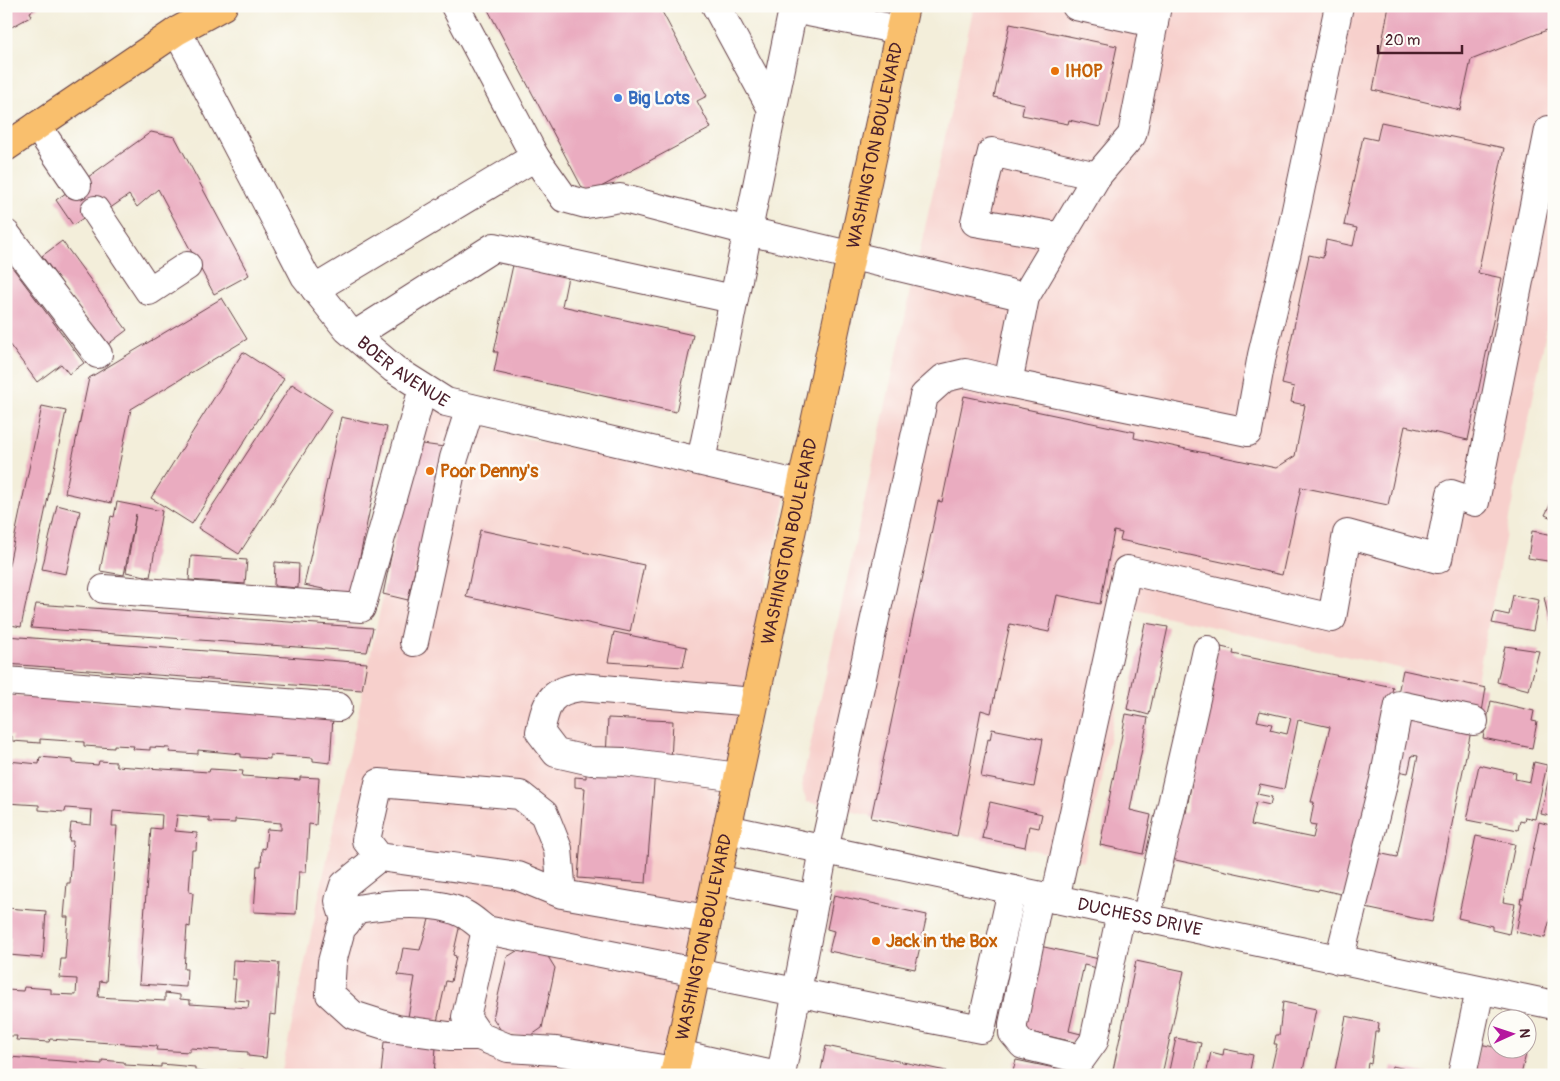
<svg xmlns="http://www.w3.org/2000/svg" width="1560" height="1081" font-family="Pangolin,sans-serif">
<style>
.built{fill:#f7d0cc}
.building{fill:#eaacc0;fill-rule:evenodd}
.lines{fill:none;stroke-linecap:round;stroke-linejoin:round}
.minor-casing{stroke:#633e45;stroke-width:30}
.major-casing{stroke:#633e45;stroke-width:30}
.minor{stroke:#fff;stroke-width:28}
.major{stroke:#f9bf6d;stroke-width:28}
.food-dot{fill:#e8710a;stroke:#fdfcf7;stroke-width:2}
.shop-dot{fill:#3f7fe0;stroke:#fdfcf7;stroke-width:2}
.labels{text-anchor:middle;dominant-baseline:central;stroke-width:5;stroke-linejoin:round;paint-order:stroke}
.food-label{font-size:18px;font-weight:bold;fill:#c56008;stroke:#fdfcf7;text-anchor:start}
.shop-label{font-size:18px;font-weight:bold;fill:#366cbe;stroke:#fdfcf7;text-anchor:start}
.street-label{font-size:18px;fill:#4a1f2b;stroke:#fdfcf7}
</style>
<rect width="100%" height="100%" fill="#fdfcf7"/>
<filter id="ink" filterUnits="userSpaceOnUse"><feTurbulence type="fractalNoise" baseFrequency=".02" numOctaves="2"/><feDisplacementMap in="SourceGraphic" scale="10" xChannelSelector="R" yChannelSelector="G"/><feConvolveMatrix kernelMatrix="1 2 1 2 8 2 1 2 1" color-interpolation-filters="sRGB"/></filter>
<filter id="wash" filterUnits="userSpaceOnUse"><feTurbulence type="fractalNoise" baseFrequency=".0096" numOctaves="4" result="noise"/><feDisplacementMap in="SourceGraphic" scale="20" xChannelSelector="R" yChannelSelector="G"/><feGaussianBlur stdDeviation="1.12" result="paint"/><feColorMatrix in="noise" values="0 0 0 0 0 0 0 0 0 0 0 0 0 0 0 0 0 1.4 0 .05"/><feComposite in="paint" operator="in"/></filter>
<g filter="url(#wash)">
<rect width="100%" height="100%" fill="#f3eeda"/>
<!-- built -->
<g class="built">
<polygon points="974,6 1554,6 1554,292 1476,685 1136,610 1084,861 807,802 801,787"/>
<polygon points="424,403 506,434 787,492 662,1075 281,1075"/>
</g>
<g id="blocks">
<!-- building -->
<g class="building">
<polygon points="6,6 40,6 30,12 32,16 6,30"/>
<polygon points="486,6 659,6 707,96 697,101 711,128 586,195"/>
<polygon points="1389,6 1554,6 1554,33 1552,28 1471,60 1460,110 1373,90"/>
<polygon points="1010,24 1117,46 1100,127 1069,120 1068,124 1022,115 1024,104 994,97"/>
<polygon points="1381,122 1504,148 1478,273 1502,278 1468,440 1405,426 1388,505 1301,487 1282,575 1120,540 1122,533 1114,531 1100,604 1057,595 1049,632 1010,624 991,713 981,710 957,836 871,818 938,501 942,502 964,396 1135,432 1134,438 1276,468 1295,456 1305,405 1291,402 1294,387 1282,384 1309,255 1323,258 1326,240 1353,246 1357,228 1344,225 1363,137 1377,140"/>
<polygon points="151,132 175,137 249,275 214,294 158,189 137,207 129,195 106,211 95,210 73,225 56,200"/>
<polygon points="62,241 127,330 107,345 42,256"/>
<polygon points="6,259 84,363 69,374 61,364 37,382 6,340"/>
<polygon points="513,265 568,277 562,306 693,335 676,412 494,372 498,352 494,352"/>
<polygon points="222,298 247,339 131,409 111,503 65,493 89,378"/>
<polygon points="243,352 284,379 192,524 151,498"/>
<polygon points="292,384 332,410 239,554 198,528"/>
<polygon points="42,406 66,411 21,627 6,624 6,579"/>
<polygon points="341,417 387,427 352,595 304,585"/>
<polygon points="415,443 444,447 421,556 418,555 408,600 383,594"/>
<polygon points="1554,497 1554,519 1545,515"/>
<polygon points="117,502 162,511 150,577 126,572 136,514 124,575 100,571 111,516 114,517"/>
<polygon points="57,505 80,511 66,574 42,569"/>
<polygon points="480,530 644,565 630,632 466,597"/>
<polygon points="1532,531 1554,535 1554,562 1528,558"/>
<polygon points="191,556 247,560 245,584 189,580"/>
<polygon points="275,562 299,564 298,588 274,586"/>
<polygon points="1513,595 1539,600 1533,631 1492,623 1495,612 1509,615"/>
<polygon points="1554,595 1554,629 1551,630 1544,597"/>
<polygon points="36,604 373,628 367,652 31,628"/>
<polygon points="1145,623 1168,627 1149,715 1127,709"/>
<polygon points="614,632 687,647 683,667 608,662"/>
<polygon points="6,636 367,663 362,690 6,664"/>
<path d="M1217,646L1234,650L1233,654L1393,687L1349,896L1319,889L1318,891L1171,859L1181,812L1186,813ZM1260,711L1291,718L1287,734L1270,730L1272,724L1257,721ZM1298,720L1330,727L1311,802H1314L1310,824L1316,825L1313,838L1251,825L1256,802L1270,805L1272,797L1257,794L1260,784L1284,789Z"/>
<polygon points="1505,646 1539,651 1529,690 1497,682"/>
<polygon points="1403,670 1486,688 1482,712 1398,693"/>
<polygon points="6,695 333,717 330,763 313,761 313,758 270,755 270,759 241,757 241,754 198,750 198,754 169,752 170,748 150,747 150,750 133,749 134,746 114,745 114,748 84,746 84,742 40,739 40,743 12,741 12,736 6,736"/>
<polygon points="1491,701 1534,711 1532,721 1537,722 1532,748 1483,738"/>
<polygon points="1126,714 1148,718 1130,810 1151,815 1143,854 1100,845"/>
<polygon points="1398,716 1471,731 1432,922 1356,906 1368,851 1397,857 1418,756 1412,755 1408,773 1387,769"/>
<polygon points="608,718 673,721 671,761 606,757"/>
<polygon points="992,729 1043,739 1034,787 981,777 988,739 990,740"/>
<polygon points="40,757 73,760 73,763 98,765 99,761 116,762 116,766 209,772 210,769 243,771 242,776 300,780 300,777 319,778 316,825 309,824 306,872 299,872 296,914 254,912 257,866 261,866 262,848 265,849 267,829 281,830 281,823 235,819 235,823 209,822 209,818 177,815 175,831 197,833 196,850 192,850 189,892 193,893 190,927 187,926 184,969 187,969 186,987 139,984 151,828 161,829 162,815 113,811 112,826 117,826 106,982 100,981 98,997 165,1001 165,993 180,995 180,999 190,1000 190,1004 248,1008 249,1001 234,1000 236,979 232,979 233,960 279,963 275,1015 270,1014 266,1058 248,1056 248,1052 190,1048 190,1052 156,1050 157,1046 50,1039 49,1042 16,1040 17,1036 6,1036 6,990 23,991 24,987 51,989 51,994 76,995 77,979 59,978 61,959 65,959 68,917 64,917 67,883 70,883 73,841 69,841 71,823 91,825 92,810 66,808 65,812 39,810 39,805 6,803 8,761 39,764"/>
<polygon points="1553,758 1554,758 1554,817 1541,814"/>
<polygon points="1534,762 1547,765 1535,819 1525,817 1524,822 1520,821 1518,830 1467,820 1479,765 1516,773 1515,779 1530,782"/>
<polygon points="655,770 646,883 578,878 585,788 575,787 575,777 586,778 586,771"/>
<polygon points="990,802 1042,814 1039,828 1029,826 1025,847 982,838"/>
<polygon points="1539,822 1554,826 1554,904 1545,938 1516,932 1522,903 1520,903 1521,898 1523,899"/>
<polygon points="1476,836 1515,844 1503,902 1515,904 1509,934 1492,930 1492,926 1458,918"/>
<polygon points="834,895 927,915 915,969 829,951 834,931 827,929"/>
<polygon points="6,908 46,911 43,958 9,955 11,938 6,938"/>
<polygon points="430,916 461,920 453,955 456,956 451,982 446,981 437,1022 408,1017 415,977 398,975 403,948 420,950"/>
<polygon points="1035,945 1104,960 1102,969 1084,965 1069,1031 1085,1035 1083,1044 1017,1029"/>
<polygon points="520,949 547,955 555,968 542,1028 529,1037 502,1032 493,1018 507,957"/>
<polygon points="1136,961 1184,971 1162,1075 1112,1075"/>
<polygon points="1283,1002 1316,1009 1302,1075 1270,1075 1277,1044 1274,1044 1276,1035 1279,1035"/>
<polygon points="1346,1016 1379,1023 1378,1032 1375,1032 1371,1064 1368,1063 1366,1075 1334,1075"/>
<polygon points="1176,1038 1201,1043 1195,1071 1192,1071 1192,1075 1168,1075"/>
<polygon points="384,1042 436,1047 434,1075 381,1075"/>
<polygon points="1480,1044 1526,1054 1521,1075 1473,1075"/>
<polygon points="826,1046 946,1071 945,1075 820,1075"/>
<polygon points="1224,1049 1253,1055 1249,1075 1206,1075 1211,1052 1223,1055"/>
<polygon points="6,1053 9,1054 9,1057 102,1064 102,1060 124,1062 125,1065 161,1067 161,1064 195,1067 195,1071 232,1075 6,1075"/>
<polygon points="1016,1060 1083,1074 1083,1075 1012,1075"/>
<polygon points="1392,1066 1428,1074 1428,1075 1390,1075"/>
<polygon points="240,1070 256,1072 256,1075 240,1075"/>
</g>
</g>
</g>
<g filter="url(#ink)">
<use href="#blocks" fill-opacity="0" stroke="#633e45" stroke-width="1"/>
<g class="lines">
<defs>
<g id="minor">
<polyline points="455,6 535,157 564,198 586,204 620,198 748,231 1025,297"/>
<polyline points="716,6 772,109"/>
<polyline points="791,6 793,9 900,30"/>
<polyline points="1076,6 1154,23"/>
<path id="s1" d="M177,31L305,276L347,329L394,369L446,402L801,485"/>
<polyline points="37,126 77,185"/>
<polyline points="1097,176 1132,135 1157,6"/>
<polyline points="95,210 149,291 187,266"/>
<polyline points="6,234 98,354"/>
<polyline points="315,289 535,157"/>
<polyline points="355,335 494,247 733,299"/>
<polyline points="1008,383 1248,432 1262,355 1289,243 1339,6"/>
<polyline points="701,461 793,9"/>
<polyline points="104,589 361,608 423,388"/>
<polyline points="414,642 454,458 470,408"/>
<polyline points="6,681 338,707"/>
<path d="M738,777L625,762L591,761L556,753L540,732C546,704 549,691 580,687L754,702"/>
<path id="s2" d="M727,829L1554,1005"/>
<polyline points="716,879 815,899"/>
<polyline points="562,894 558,849 544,814 520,795 379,783 366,840 379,857 518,876 562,894 707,919"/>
<polyline points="1039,896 1013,1024 1013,1033 1023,1045 1081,1059 1094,1041 1121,913"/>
<polyline points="1055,899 1127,570 1332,618 1347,534 1438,559 1451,494 1475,502 1549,130 1554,130"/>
<polyline points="1146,919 1207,650"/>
<polyline points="346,923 339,901 344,885 379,857"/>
<polyline points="486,930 466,1017 479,1036 508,1048 556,1051 674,1071"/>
<polyline points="1339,960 1384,780 1399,705 1474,721"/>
<path d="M479,1036H449L397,1029L353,1015L330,994L332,962L341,929L357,909C387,904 437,899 464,914C472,918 479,925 486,930L981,1029L1012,890"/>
<polyline points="678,1054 773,1075"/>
<polyline points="781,1075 824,850 924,396 944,378 965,373 1008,383 1025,297 1097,176 992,152 975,222 1062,237"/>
<polyline points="1462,1075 1480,990"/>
</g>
<g id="major">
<polyline points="6,147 177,31 223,6"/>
<path id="s3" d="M674,1075L905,6"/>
</g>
</defs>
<!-- minor casing -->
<use href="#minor" class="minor-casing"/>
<!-- major casing -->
<use href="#major" class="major-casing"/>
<!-- minor -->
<use href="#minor" class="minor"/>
<!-- major -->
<use href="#major" class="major"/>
</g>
</g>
<!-- markers -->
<g class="food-dot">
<circle cx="1055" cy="71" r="5"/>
<circle cx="430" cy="471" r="5"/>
<circle cx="876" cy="941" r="5"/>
</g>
<circle class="shop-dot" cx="618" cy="98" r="5"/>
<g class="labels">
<!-- food labels -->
<g class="food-label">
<text x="1065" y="71">IHOP</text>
<text x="440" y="471">Poor Denny's</text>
<text x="886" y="941">Jack in the Box</text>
</g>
<!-- shop labels -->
<g class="shop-label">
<text x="628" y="98">Big Lots</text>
</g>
<!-- street labels -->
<g class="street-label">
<text stroke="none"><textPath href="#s3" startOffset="951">WASHINGTON BOULEVARD</textPath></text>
<text stroke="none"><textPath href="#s1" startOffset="415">BOER AVENUE</textPath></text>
<text stroke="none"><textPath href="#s3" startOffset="546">WASHINGTON BOULEVARD</textPath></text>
<text stroke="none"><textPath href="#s2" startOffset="422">DUCHESS DRIVE</textPath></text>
<text stroke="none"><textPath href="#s3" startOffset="141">WASHINGTON BOULEVARD</textPath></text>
</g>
</g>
<!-- margin -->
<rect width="1560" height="1081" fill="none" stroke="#fdfcf7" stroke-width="25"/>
<!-- north arrow -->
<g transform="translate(1512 1034) rotate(87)"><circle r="24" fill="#fdfcf7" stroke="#b5a4a5"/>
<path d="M0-4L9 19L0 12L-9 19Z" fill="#b5179e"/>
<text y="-8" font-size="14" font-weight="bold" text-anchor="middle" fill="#4a1f2b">N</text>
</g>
<!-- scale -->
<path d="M1378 45v8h84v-8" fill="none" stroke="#4a1f2b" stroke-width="2.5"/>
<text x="1385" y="45" font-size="15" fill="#4a1f2b" stroke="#fdfcf7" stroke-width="4" paint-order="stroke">20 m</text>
</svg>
